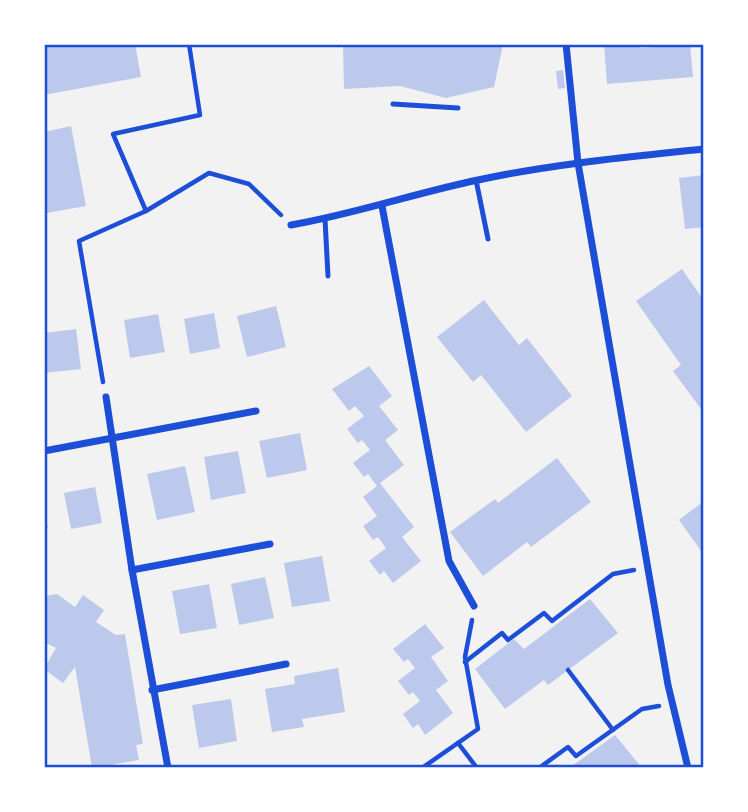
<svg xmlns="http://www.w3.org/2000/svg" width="748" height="812" font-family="Signika,sans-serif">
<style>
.building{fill:#bdc9ec}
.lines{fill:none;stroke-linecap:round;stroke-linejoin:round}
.path{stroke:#1d4ed8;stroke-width:4.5}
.service{stroke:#1d4ed8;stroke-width:5}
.minor{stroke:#1d4ed8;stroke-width:7}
.neatline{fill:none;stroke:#1d4ed8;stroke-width:2.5}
</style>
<rect width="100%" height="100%" fill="#f2f2f2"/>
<!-- building -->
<g class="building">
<polygon points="44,44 135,44 141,77 44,95"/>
<polygon points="343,44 501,44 502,49 494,87 446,98 400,86 344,89"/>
<polygon points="604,44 639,44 640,48 655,47 655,44 690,44 693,77 607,84"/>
<polygon points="563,70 565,88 558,89 556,71"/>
<polygon points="71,126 86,206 47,213 44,132"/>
<polygon points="704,175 704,227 685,229 679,178"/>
<polygon points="682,269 704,301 704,413 673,371 681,365 636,301"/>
<polygon points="484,300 519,345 527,338 572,396 526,432 481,375 473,382 437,337"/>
<polygon points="276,306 286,347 247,357 237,316"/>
<polygon points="214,313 220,348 190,354 184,319"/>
<polygon points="158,314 165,352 130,358 124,320"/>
<polygon points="76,329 81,369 44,373 44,333"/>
<polygon points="369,366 392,396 379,406 398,430 385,440 404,465 380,483 414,527 402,537 421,561 393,583 384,571 380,575 369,561 386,548 378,537 373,540 363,526 377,516 363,497 377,486 368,474 364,477 353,463 370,450 362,440 358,443 347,429 364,416 355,406 349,411 332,389"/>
<polygon points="300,433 307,470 267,478 259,441"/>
<polygon points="238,451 246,493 211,500 204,457"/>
<polygon points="557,458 591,502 531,547 527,542 483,576 450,532 495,499 498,503"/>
<polygon points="185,466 195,512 157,520 147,474"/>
<polygon points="95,487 102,523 71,529 64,493"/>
<polygon points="704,501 704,555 679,520"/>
<polygon points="44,511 48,528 44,529"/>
<polygon points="322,556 330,601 292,607 284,563"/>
<polygon points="265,577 274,618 239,625 231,584"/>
<polygon points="209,584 217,628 180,634 172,591"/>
<polygon points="57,594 75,607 83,595 104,610 96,622 116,635 125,634 143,744 136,745 139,760 92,768 75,667 63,683 44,669 56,648 44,642 44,596"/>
<polygon points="590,599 618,633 548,685 544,680 505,709 475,669 514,639 524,649"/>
<polygon points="425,624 444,648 431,657 448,681 436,690 453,713 425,735 418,724 413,728 403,714 420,701 413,692 409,695 398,681 415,668 408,659 404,662 393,649"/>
<polygon points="338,668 345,712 302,719 304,727 272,732 265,689 295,684 294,676"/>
<polygon points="231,699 237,741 199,748 192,705"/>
<polygon points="615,735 642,768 569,768 579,761"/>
</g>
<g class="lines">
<!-- path -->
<g class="path">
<polyline points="146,211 113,134 200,115 189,44"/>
<polyline points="103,382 79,241 146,211 209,173 249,184 281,215"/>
<polyline points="465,662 502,633 508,640 544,613 552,621 613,574 634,570"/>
<polyline points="568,670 613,730"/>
<polyline points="458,743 477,768"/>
<polyline points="422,768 478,729 465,657 472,620"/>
<polyline points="539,768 568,747 576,756 642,709 659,706"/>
</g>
<!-- service -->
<g class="service">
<polyline points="393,104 458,108"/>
<polyline points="476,180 488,239"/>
<polyline points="325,219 328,276"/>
</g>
<!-- minor -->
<g class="minor">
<polyline points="566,44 578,163 668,685 688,768"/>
<polyline points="382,206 449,561 474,606"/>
<path d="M291,225C355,214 415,193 478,180C552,164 628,157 704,149"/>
<polyline points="106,397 132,570 168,768"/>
<polyline points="44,451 256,411"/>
<polyline points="132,570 270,544"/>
<polyline points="152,690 286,664"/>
</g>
</g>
<!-- border -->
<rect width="748" height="812" fill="none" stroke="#ffffff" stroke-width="91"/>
<rect x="46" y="46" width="656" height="720" class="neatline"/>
</svg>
